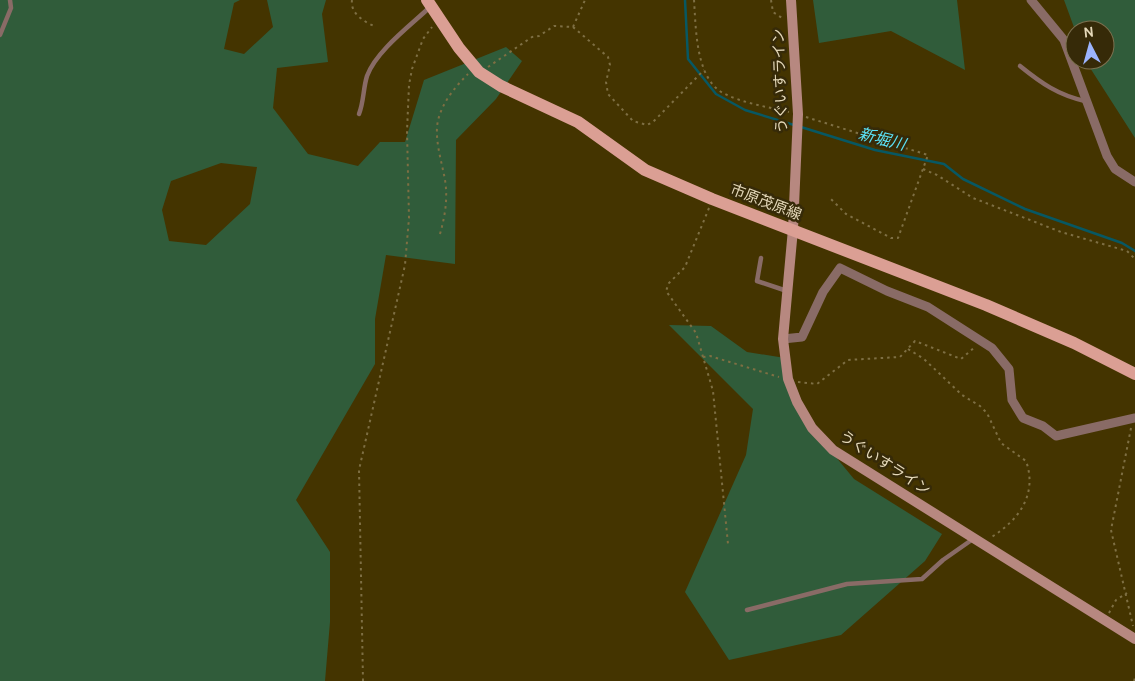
<svg xmlns="http://www.w3.org/2000/svg" width="1135" height="681" font-family="Cabin,'Noto Sans JP',sans-serif">
<style>
.green{fill:#305c3a;fill-rule:evenodd}
.lines{fill:none;stroke-linecap:round;stroke-linejoin:round}
.stream{stroke:#075863;stroke-width:2.5}
.path{stroke:#7e6f43;stroke-width:2;stroke-dasharray:2.5 4;stroke-linecap:butt}
.lane{stroke:#896b66;stroke-width:4.5}
.street{stroke:#896b66;stroke-width:9}
.secondary{stroke:#b78880;stroke-width:10}
.primary{stroke:#db9f94;stroke-width:12}
.labels{text-anchor:middle;dominant-baseline:central;stroke-width:5;stroke-linejoin:round;paint-order:stroke}
.street-label{font-size:15px;fill:#e4d8b9;stroke:#362a08}
.water-label{font-size:16px;font-style:italic;fill:#5be0f5;stroke:#362a08}
</style>
<rect width="100%" height="100%" fill="#443400"/>
<!-- green -->
<g class="green">
<path d="M0,0H240L234,3L224,49L244,54L273,27L267,0H326L322,14L328,62L277,68L273,108L308,154L358,166L380,142H405L424,80L506,47L522,61L496,99L456,140L455,264L386,255L375,319V364L296,500L330,552V622L325,681H0ZM221,163L257,167L250,204L206,245L169,241L162,210L171,181Z"/>
<polygon points="813,0 957,0 965,70 891,31 819,43"/>
<polygon points="1064,0 1135,0 1135,138 1085,60 1105,60 1105,30 1075,30"/>
<polygon points="669,325 711,326 747,352 785,358 812,428 854,479 942,534 925,561 841,635 729,660 685,592 746,455 753,409"/>
</g>
<g class="lines">
<!-- stream -->
<g class="stream">
<polyline points="685,0 688,59 716,94 745,110 794,125"/>
<polyline points="801,127 875,150 944,164 963,179 1025,209 1122,243 1135,251"/>
</g>
<!-- path -->
<g class="path">
<path d="M352,0C350,14 365,22 376,27"/>
<path d="M694,0C696,26 695,78 723,93C742,103 768,107 789,112"/>
<polyline points="771,0 773,12 782,18"/>
<polyline points="573,27 608,57 610,65 606,82 608,94 633,121 647,125 653,122 704,70"/>
<polyline points="488,67 532,37 539,36 554,26 573,27 585,0"/>
<polyline points="806,117 928,155 898,238 891,238 846,214 829,197"/>
<polyline points="923,169 937,175 973,198 1061,232 1127,251 1135,259"/>
<polyline points="709,208 685,267 669,283 666,291 696,333 713,391 728,544"/>
<path d="M440,234C445,216 448,199 445,180C442,163 436,145 437,127C439,106 454,88 468,74"/>
<path d="M908,349L924,359L962,395L980,406L987,413L1001,443L1026,461C1038,495 1018,521 990,538"/>
<polyline points="703,357 710,356 779,377"/>
<polyline points="798,382 817,384 848,360 900,357 915,341 961,359 975,347"/>
<polyline points="1131,428 1111,530 1133,626"/>
<polyline points="1109,613 1116,600 1127,593"/>
<polyline points="363,681 359,470 405,265 409,218 407,131 409,85 412,69 423,39 432,27"/>
<polyline points="1134,681 1135,678"/>
</g>
<!-- lane -->
<g class="lane">
<polyline points="0,35 11,8 10,0"/>
<path d="M1020,66C1041,83 1058,95 1085,101"/>
<path d="M359,114C364,101 363,89 367,76C376,51 411,25 430,7"/>
<polyline points="761,258 757,281 787,291"/>
<polyline points="747,610 847,584 922,579 943,560 973,539"/>
</g>
<!-- street -->
<g class="street">
<polyline points="1031,0 1064,40 1107,156 1115,169 1135,182"/>
<polyline points="783,339 802,337 823,292 840,268 887,291 928,307 992,348 1009,369 1012,400 1023,418 1043,426 1056,436 1135,418"/>
</g>
<!-- secondary -->
<polyline class="secondary" points="791,0 798,114 793,229 783,339 788,379 797,402 812,428 833,450 1135,639"/>
<!-- primary -->
<polyline class="primary" points="427,0 459,48 479,72 501,86 578,122 645,170 712,199 986,305 1074,343 1135,374"/>
</g>
<g class="labels">
<!-- street labels -->
<g class="street-label">
<text transform="translate(780 81) rotate(-92)">うぐいすライン</text>
<text transform="translate(766 202) rotate(21)">市原茂原線</text>
<text transform="translate(885 463) rotate(33)">うぐいすライン</text>
</g>
<!-- water labels -->
<g class="water-label">
<text transform="translate(882 139) rotate(14)">新堀川</text>
</g>
</g>
<!-- north arrow -->
<g transform="translate(1090 45) rotate(354)"><circle r="24" fill="#362a08" stroke="#7c704f"/>
<path d="M0-4L9 19L0 12L-9 19Z" fill="#9cb4fd"/>
<text y="-8" font-size="14" font-weight="bold" text-anchor="middle" fill="#e4d8b9">N</text>
</g>
</svg>
